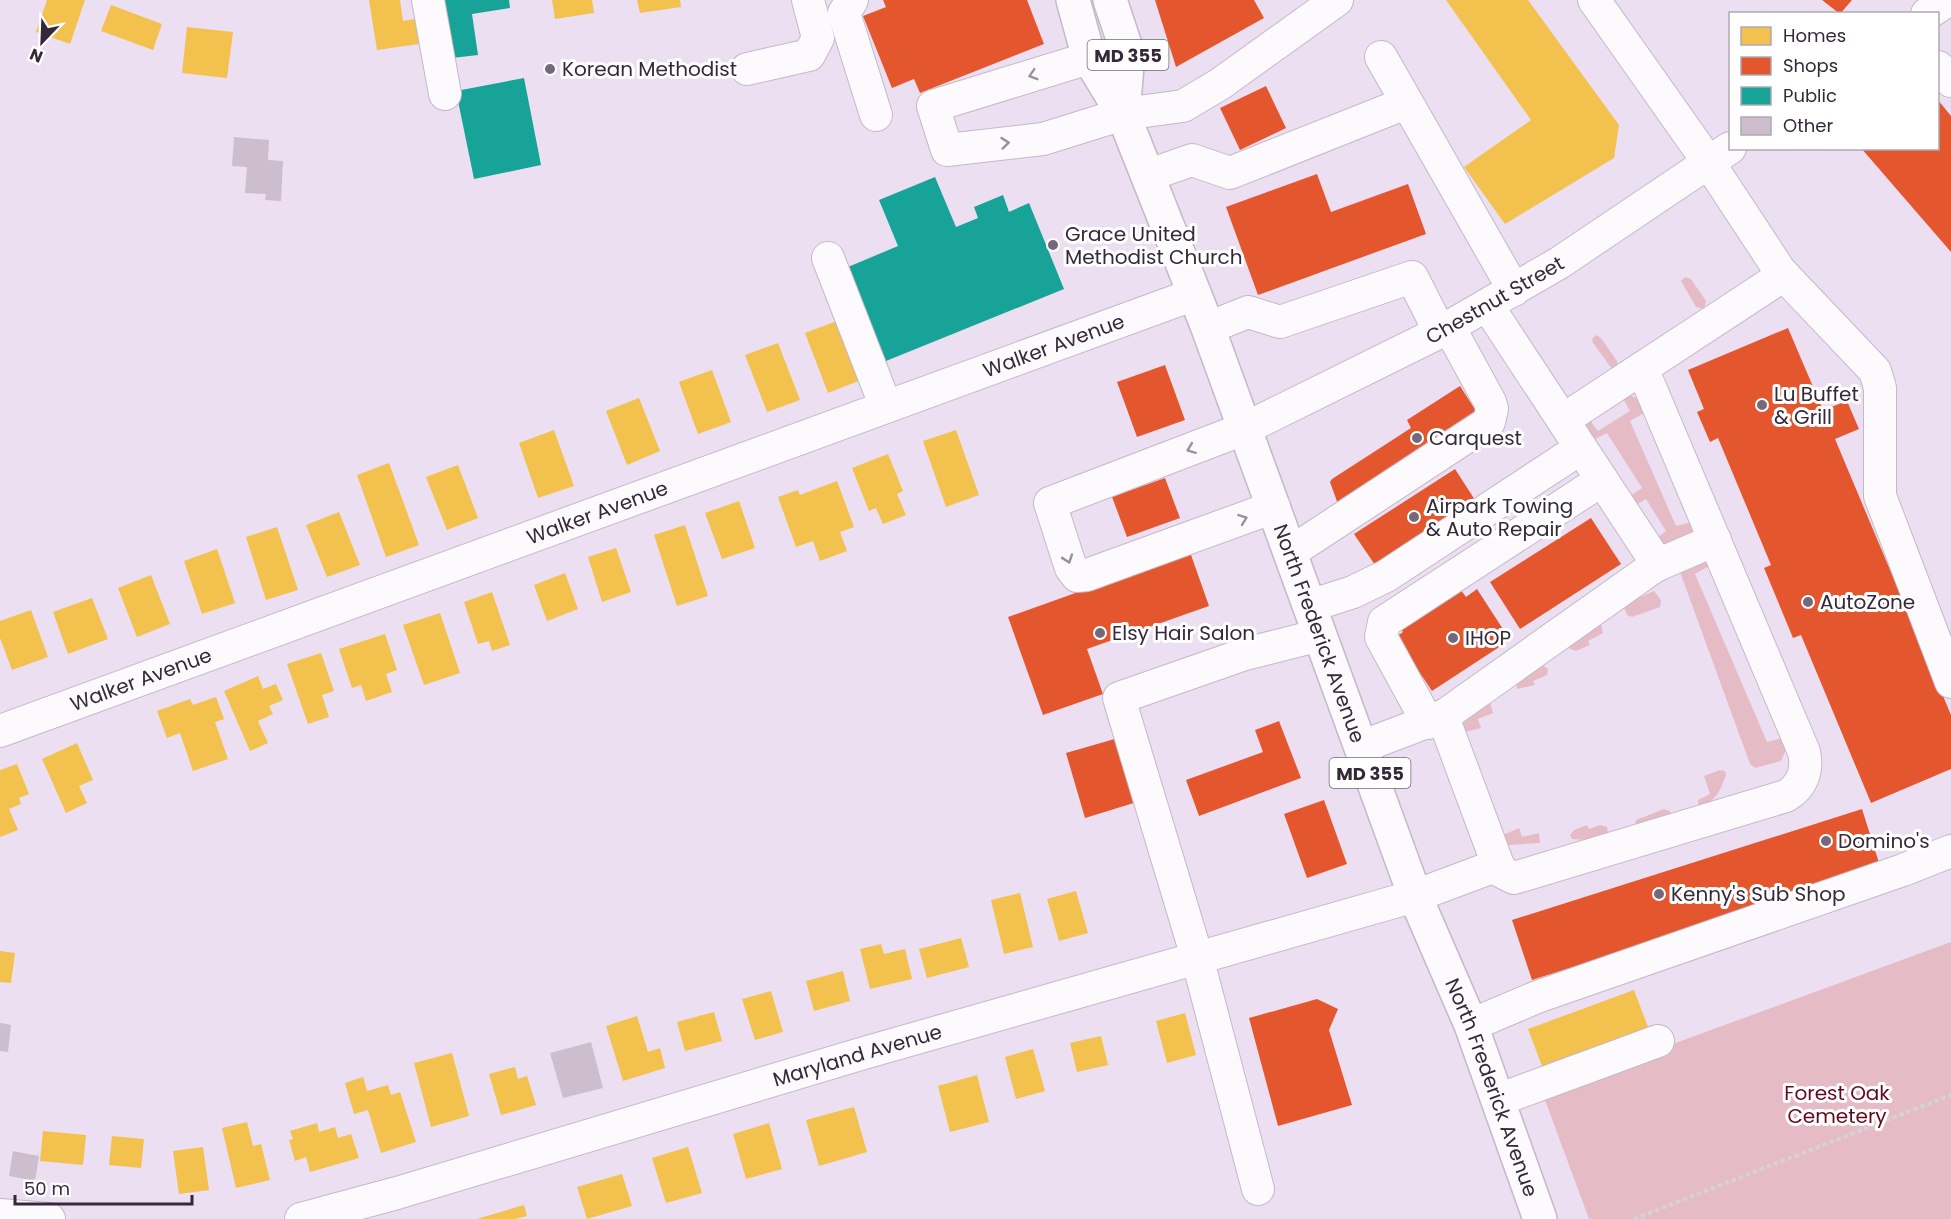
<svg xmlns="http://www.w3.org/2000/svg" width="1951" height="1219" font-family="Poppins,sans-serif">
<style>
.green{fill:#e5bcc6}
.homes{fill:#f2c14e}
.shops{fill:#e4572e}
.public{fill:#17a398}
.building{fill:#ccbecd}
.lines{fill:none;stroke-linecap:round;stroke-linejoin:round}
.minor-casing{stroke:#c4b8c9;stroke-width:34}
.major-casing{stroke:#c4b8c9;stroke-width:36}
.path{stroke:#d5d1d7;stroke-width:4;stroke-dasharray:4.5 3;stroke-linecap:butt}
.minor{stroke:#fcfafd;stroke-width:32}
.major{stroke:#fcfafd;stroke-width:33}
.oneway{stroke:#98919b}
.poi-dot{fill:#74687a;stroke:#fff;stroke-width:2}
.labels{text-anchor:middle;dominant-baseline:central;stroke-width:6;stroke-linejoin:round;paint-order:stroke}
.shield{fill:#fff;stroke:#716874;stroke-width:1.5}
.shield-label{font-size:18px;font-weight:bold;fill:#342839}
.poi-label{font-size:20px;fill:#342839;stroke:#fff;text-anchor:start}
.street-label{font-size:20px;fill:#342839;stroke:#fff}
.park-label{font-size:20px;fill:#63091d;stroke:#fff}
</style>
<rect width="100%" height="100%" fill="#ecdff2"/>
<!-- green -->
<g class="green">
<polygon points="1685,277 1691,279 1706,301 1704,309 1696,307 1681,281"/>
<polygon points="1596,335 1601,338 1617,361 1618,366 1612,369 1593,343 1592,339"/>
<polygon points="1628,394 1640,400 1644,413 1630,421 1676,526 1692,522 1695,528 1691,533 1663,545 1655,539 1666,531 1646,499 1636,505 1629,497 1642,488 1607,433 1591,441 1582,421 1589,419 1598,431 1630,411 1624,400"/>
<polygon points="1706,557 1709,566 1695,574 1767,742 1782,738 1787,747 1781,761 1755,768 1750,764 1680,572 1680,570"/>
<polygon points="1654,591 1661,600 1660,607 1632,617 1627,615 1623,605"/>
<polygon points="1601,624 1603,633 1588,641 1590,645 1576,651 1570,649 1568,642"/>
<polygon points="1542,665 1548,669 1547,675 1533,681 1535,685 1517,689 1516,682"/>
<polygon points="1490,702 1493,713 1478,719 1481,728 1465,732 1459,720"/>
<path d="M1720,770L1725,771L1726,775C1720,792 1715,802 1698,808V800L1710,794L1704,776Z"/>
<polygon points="1664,809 1670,811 1671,816 1635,826 1636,820"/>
<polygon points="1587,825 1589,829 1600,825 1607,827 1608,833 1587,840 1572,839 1570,835 1574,830"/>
<polygon points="1519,828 1522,837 1539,833 1540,843 1508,845 1504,843 1503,835"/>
<polygon points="1951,942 1951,1219 1589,1219 1542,1092"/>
</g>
<!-- homes -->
<g class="homes">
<polygon points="47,0 85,0 70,44 36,32"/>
<polygon points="369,0 400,0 403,21 415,19 419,44 377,50"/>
<polygon points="552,0 592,0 594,13 555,19"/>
<polygon points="637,0 680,0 681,7 640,13"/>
<polygon points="1446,0 1528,0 1619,125 1614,158 1505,224 1464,167 1531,120"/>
<polygon points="111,5 162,24 153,50 101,31"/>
<polygon points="187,27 233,32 227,78 182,73"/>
<polygon points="837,321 861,380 828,393 805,333"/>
<polygon points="778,343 800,400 767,412 745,355"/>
<polygon points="712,370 731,422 698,434 679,382"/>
<polygon points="639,398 660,451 627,465 606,411"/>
<polygon points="554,430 574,486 538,498 519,443"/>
<polygon points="956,430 979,495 946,507 923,441"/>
<polygon points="888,454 903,491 897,494 906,515 883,524 876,508 869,511 852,468"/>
<polygon points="389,463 419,545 386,557 357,475"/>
<polygon points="458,465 478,518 447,530 426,477"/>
<polygon points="837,481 854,527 840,532 847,551 820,561 813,541 796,547 778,497 798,490 800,495"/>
<polygon points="739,501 755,548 722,559 705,513"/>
<polygon points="339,512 360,565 327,577 306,525"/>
<polygon points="685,525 708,596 677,606 654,535"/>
<polygon points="277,527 298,590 266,600 246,537"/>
<polygon points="616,548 631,592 602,602 588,557"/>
<polygon points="217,549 235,603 202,614 184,561"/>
<polygon points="565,573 578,609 547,621 534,585"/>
<polygon points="151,575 170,624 137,637 118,588"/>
<polygon points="492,592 510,645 492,651 489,641 478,644 464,602"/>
<polygon points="92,598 108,639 68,654 53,612"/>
<polygon points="31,610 48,657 12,670 0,638 0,621"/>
<polygon points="440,613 460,673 424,685 403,625"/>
<polygon points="385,634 397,670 386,674 392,692 366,701 361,685 352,688 339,649"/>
<polygon points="321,653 334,691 322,695 329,717 308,724 287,664"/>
<polygon points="258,676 263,689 276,684 283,700 269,706 273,714 258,721 268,743 250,751 224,691"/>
<polygon points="216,697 224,719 215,722 228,759 193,771 180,733 167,738 157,711 190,699 193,705"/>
<polygon points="77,743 93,780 79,786 87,803 66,813 42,759"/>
<polygon points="17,764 29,794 19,798 21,804 9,809 18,830 0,837 0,770"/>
<polygon points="1076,891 1088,933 1059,941 1047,899"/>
<polygon points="1020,893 1033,947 1004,954 991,900"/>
<polygon points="961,938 969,967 927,978 919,949"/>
<polygon points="881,944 884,954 905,949 912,979 870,989 860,949"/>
<polygon points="0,951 15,953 11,983 0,982"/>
<polygon points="843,971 850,1001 814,1011 806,981"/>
<polygon points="1634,990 1651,1035 1545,1074 1528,1029"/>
<polygon points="771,991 783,1032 755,1040 742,999"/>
<polygon points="714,1012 722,1041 685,1051 677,1022"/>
<polygon points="1185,1013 1196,1055 1167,1063 1156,1021"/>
<polygon points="637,1016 648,1052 660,1048 665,1068 623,1081 606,1026"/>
<polygon points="1101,1036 1108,1065 1077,1072 1070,1043"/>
<polygon points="1033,1049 1045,1091 1016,1099 1005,1057"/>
<polygon points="452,1053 469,1116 431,1127 414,1063"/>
<polygon points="515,1067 518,1079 527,1076 536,1105 501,1115 489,1074"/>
<polygon points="977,1075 989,1122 950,1132 938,1086"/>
<polygon points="363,1077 367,1091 388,1085 391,1095 400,1092 416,1142 381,1153 368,1110 354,1114 345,1083"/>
<polygon points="854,1107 867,1152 819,1166 806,1120"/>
<polygon points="247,1122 253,1146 261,1144 270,1180 236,1188 222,1128"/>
<polygon points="317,1123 319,1132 335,1127 338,1138 351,1134 359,1158 310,1172 306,1157 295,1161 289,1140 293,1139 290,1131"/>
<polygon points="769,1123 782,1169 746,1179 733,1134"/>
<polygon points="43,1131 86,1135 83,1165 40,1161"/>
<polygon points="112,1136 144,1139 141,1168 109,1165"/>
<polygon points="203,1147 209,1190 179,1194 173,1151"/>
<polygon points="688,1147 702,1193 666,1203 652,1158"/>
<polygon points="622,1174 632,1206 587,1219 577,1187"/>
<polygon points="524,1205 527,1216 515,1219 477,1219"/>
</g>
<!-- shops -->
<g class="shops">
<polygon points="883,0 1027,0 1044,44 920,93 914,79 892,88 863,16 886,7"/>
<polygon points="1155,0 1254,0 1264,18 1176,67"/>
<polygon points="1822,0 1852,0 1840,14"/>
<polygon points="1266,86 1286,128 1240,150 1220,108"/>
<polygon points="1938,100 1951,116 1951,252 1861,148 1938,148"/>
<polygon points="1317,174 1331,212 1408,184 1426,234 1258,295 1226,207"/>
<polygon points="1788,328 1823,410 1847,401 1859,429 1835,439 1951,715 1951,769 1871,803 1801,635 1793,638 1764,568 1771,565 1718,438 1710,442 1697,412 1704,409 1688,370"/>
<polygon points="1165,365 1185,420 1137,437 1117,382"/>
<polygon points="1460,386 1478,414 1339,507 1330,482 1332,479 1411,428 1407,420"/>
<polygon points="1455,469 1475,500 1375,565 1354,534"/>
<polygon points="1165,478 1180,518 1127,537 1112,497"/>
<polygon points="1591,518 1621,564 1520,629 1490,582"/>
<polygon points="1190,552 1209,606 1087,649 1103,694 1043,715 1008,617"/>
<polygon points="1458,586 1466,597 1477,589 1510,640 1432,691 1396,637 1403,632 1398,625"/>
<polygon points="1279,721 1301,778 1199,816 1186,780 1263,752 1255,730"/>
<polygon points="1118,738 1137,802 1085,818 1066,753"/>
<polygon points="1324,800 1347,864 1307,878 1284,814"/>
<polygon points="1862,809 1881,869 1532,980 1512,920"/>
<polygon points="1317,999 1338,1009 1329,1030 1352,1105 1278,1126 1249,1018"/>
</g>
<!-- public -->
<g class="public">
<polygon points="443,0 509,0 510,8 472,14 478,55 452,58"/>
<polygon points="524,78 541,165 474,179 456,91"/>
<polygon points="935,177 956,227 978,218 974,207 1003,195 1009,212 1029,203 1064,289 886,361 848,267 898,246 879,200"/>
</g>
<!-- building -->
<g class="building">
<polygon points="234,137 269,140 268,160 283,161 281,201 265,200 266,194 245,193 247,167 232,166"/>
<polygon points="0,1023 11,1025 8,1052 0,1051"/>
<polygon points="591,1042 603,1088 563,1098 550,1053"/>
<polygon points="13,1151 39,1156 35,1181 9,1176"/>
</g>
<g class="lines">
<defs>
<g id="minor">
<polyline points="428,0 445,94"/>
<polyline points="852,0 844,13 876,115"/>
<polyline points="1594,0 1709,163 1780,271 1875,371 1880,388 1880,496 1951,682"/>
<polyline points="1927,14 1948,0"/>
<polyline points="1381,57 1514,290"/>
<polyline points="1089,58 933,106 947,150 1043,139 1123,114 1183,106 1220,84 1337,0"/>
<polyline points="1938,67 1951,81"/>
<polyline points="747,69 809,55 818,38 808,0"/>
<polyline points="1149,175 1192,160 1230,173 1406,103"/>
<polyline points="828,258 886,407"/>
<polyline points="1487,305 1658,565"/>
<polyline points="1208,328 1248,312 1280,322 1412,277 1440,332"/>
<polyline points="1563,420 1784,275"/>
<path id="s1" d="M1274,507L1087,575L1077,576L1071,568L1050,503L1246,428L1440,332L1559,263L1730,148"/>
<polyline points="1291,552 1489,422 1492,409 1490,402 1449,327"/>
<polyline points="1310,606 1353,592 1386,576 1581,448"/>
<path d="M1443,717L1498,865L1502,872L1514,878L1786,796C1803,786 1808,770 1804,752L1642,368"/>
<polyline points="1428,723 1381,637 1384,622 1602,480"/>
<path id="s2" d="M0,731L1195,294"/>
<polyline points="1361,747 1445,715 1655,566 1715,540"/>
<polyline points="1471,1025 1537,997 1903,870 1951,851"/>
<polyline points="1498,1100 1658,1041"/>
<polyline points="1258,1189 1197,957 1119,698 1245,654 1320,635"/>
<polyline points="0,1215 49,1219"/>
<path id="s3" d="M301,1219L397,1193L864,1053L1415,896L1498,865"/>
</g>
<g id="major">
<path id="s4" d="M1073,0L1089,58L1123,114L1208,328L1415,896L1471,1025L1540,1219"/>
<polyline points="1110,0 1128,54 1123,114"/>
</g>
</defs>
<!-- minor casing -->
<use href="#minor" class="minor-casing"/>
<!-- major casing -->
<use href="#major" class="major-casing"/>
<!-- path -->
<polyline class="path" points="1634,1219 1951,1095"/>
<!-- minor -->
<use href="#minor" class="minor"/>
<!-- major -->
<use href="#major" class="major"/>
</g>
<!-- one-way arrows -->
<defs><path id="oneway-chevron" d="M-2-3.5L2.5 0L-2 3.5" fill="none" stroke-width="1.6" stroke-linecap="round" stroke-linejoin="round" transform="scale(1.5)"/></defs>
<g class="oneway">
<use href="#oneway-chevron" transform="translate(1033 75) rotate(163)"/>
<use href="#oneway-chevron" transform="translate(1005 143) rotate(-6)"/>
<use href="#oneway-chevron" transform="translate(1191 449) rotate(159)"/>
<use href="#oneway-chevron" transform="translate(1243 519) rotate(-20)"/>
<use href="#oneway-chevron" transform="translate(1068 559) rotate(71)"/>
</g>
<!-- markers -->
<g class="poi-dot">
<circle cx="550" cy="69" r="6"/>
<circle cx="1053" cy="245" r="6"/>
<circle cx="1762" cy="405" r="6"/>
<circle cx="1417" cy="438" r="6"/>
<circle cx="1414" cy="517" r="6"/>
<circle cx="1808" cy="602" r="6"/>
<circle cx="1100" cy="633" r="6"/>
<circle cx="1453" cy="638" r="6"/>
<circle cx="1826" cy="841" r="6"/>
<circle cx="1659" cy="894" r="6"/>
</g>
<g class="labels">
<!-- shield labels -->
<g class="shield">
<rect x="1087.5" y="40" width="81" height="30" rx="4.5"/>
<rect x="1329.5" y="758" width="81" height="30" rx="4.5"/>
</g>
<g class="shield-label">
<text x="1128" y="55">MD 355</text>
<text x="1370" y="773">MD 355</text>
</g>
<!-- poi labels -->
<g class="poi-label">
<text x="562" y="69">Korean Methodist</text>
<text x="1065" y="234">Grace United<tspan x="1065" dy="23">Methodist Church</tspan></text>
<text x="1774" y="394">Lu Buffet<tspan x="1774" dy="23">&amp; Grill</tspan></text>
<text x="1429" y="438">Carquest</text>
<text x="1426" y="506">Airpark Towing<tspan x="1426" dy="23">&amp; Auto Repair</tspan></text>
<text x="1820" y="602">AutoZone</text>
<text x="1112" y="633">Elsy Hair Salon</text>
<text x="1465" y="638">IHOP</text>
<text x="1838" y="841">Domino's</text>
<text x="1671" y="894">Kenny's Sub Shop</text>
</g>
<!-- street labels -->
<g class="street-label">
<text stroke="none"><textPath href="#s1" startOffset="777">Chestnut Street</textPath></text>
<text stroke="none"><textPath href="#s2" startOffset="1122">Walker Avenue</textPath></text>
<text stroke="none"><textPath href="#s2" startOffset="636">Walker Avenue</textPath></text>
<text stroke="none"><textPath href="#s4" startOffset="681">North Frederick Avenue</textPath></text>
<text stroke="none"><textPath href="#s2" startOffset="150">Walker Avenue</textPath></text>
<text stroke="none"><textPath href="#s3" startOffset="580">Maryland Avenue</textPath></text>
<text stroke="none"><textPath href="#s4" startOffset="1167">North Frederick Avenue</textPath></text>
</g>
<!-- park labels -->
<g class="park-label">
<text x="1837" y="1093">Forest Oak<tspan x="1837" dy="23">Cemetery</tspan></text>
</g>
</g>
<!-- legend -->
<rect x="1729" y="12" width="210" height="138" fill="#ffffff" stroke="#aea9b0" stroke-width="1.5"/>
<rect x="1741" y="27" width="30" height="18" fill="#f2c14e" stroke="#aea9b0" stroke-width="1.5"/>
<text x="1783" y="42" font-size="18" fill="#342839">Homes</text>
<rect x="1741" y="57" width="30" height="18" fill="#e4572e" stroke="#aea9b0" stroke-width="1.5"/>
<text x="1783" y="72" font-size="18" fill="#342839">Shops</text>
<rect x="1741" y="87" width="30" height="18" fill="#17a398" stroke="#aea9b0" stroke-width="1.5"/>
<text x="1783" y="102" font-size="18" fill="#342839">Public</text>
<rect x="1741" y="117" width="30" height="18" fill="#ccbecd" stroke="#aea9b0" stroke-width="1.5"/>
<text x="1783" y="132" font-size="18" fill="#342839">Other</text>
<!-- north arrow -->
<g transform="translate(42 42) rotate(203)" stroke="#ffffff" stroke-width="4.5" paint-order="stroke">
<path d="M0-4.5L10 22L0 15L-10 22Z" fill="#342839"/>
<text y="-9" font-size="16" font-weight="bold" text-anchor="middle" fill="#342839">N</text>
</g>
<!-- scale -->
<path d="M15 1195v9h177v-9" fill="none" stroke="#342839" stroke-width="3"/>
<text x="24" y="1195" font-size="18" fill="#342839" stroke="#ffffff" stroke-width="4.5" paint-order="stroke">50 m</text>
</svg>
